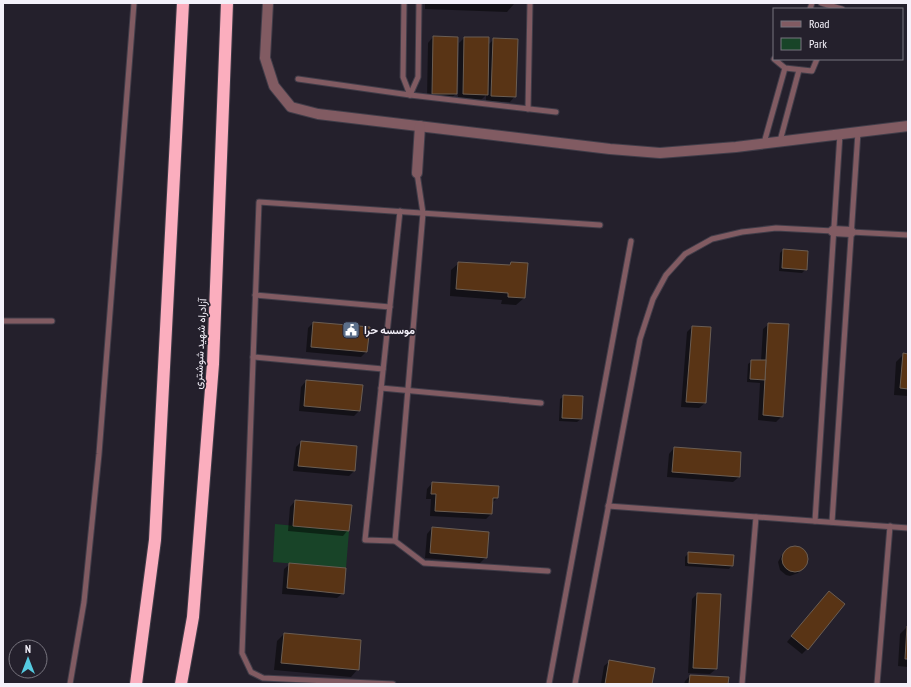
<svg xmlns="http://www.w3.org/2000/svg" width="911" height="687" font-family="'PT Sans Narrow',Vazirmatn,sans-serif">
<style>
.green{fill:#184428}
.shadow{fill:#0007}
.building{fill:#593415;stroke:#6a5d53}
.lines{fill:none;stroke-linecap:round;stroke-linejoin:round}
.service-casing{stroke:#413d49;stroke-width:7}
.minor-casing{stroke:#413d49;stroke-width:12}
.motorway-casing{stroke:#413d49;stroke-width:14}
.service{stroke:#815b62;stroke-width:5}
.minor{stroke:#815b62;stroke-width:10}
.motorway{stroke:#fbaebe;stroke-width:12}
.labels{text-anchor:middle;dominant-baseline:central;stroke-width:3.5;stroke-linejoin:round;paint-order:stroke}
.poi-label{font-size:11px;font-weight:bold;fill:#f4f1fa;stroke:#24202c;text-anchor:start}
.street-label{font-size:11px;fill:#f4f1fa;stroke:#24202c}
</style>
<rect width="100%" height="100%" fill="#24202c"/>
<!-- green -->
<polygon class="green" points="275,524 349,531 346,568 273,562"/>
<!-- shadow -->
<g class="shadow">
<polygon points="425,3 515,3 514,4 507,12 425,9"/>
<polygon points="433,37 456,94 450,99 427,99 428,43"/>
<polygon points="464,38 488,45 493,40 515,96 510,102 486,101 486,95 481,100 458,99 459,43"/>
<polygon points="783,250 806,269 802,273 779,271 780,253"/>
<polygon points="459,263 507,266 511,263 526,264 524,298 516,305 501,304 502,300 450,296 451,270"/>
<polygon points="313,323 366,352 361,357 306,352 308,328"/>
<polygon points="769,324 782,416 776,422 758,420 760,383 747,382 748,364 752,361 761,361 763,329"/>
<polygon points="692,327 705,403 699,408 681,407 687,332"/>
<polygon points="904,354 908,355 908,396 894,395 896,362"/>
<polygon points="306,381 360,410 354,416 299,411 301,387"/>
<polygon points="564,396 581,419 577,422 559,421 560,399"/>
<polygon points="301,442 354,471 349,476 293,471 296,447"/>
<polygon points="674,448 739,477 733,482 667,477 669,454"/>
<polygon points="432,483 497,498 492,503 491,514 486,519 430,516 431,499 426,499 427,489"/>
<polygon points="295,501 348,530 343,536 288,531 290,507"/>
<polygon points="432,528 486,557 480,563 425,558 427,534"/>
<polygon points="793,547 801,548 804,551 807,558 805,566 798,573 790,576 786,575 780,570 778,562 782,555 785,551"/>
<polygon points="689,553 732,565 729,569 685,566 685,557"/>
<polygon points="290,564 343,593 337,598 282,594 284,569"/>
<polygon points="697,594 716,669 710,674 688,673 692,599"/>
<polygon points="824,597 807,649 802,654 787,642"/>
<polygon points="907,627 908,667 898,666 900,634"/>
<polygon points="284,634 358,669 351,677 274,670 277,641"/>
<polygon points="610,661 651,684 601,684 604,666"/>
<polygon points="690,676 727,684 684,684 685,681"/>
</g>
<!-- building -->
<g class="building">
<polygon points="433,36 458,37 457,94 432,94"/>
<polygon points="464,37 489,37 488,95 463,94"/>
<polygon points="493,38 518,39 516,97 491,96"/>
<polygon points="783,249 808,251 807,270 782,268"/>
<polygon points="458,262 510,265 511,262 528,263 525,298 508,297 508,293 456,289"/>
<polygon points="313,322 370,327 367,352 311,347"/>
<polygon points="768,323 789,324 783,417 763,415"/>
<polygon points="692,326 711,327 706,403 686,402"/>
<polygon points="903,353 908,354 908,389 900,388"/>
<polygon points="751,360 766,360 765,380 750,379"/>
<polygon points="306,380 363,385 360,411 304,406"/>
<polygon points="563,395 583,396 582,419 562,418"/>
<polygon points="301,441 357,446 355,471 298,466"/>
<polygon points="674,447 741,452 740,477 672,472"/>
<polygon points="432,482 499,486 498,498 493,498 492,514 435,511 436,494 431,494"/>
<polygon points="295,500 352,505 349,531 293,526"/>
<polygon points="432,527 489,532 487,558 430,553"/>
<circle cx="795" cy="559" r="13"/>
<polygon points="688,552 734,555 733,566 688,563"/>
<polygon points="289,563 346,568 344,594 287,588"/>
<polygon points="829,591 845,604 808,650 791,636"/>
<polygon points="697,593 721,594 717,669 693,668"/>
<polygon points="907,626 908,626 908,659 905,659"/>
<polygon points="284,633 361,640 359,670 281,663"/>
<polygon points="609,660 655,668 652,684 605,684"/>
<polygon points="690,675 729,677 728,684 689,684"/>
</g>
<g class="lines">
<defs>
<g id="service">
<polyline points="404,3 403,77 410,95"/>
<polyline points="821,3 842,9"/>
<polyline points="810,9 812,3"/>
<polyline points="774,59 785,68 812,71 817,59"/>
<polyline points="298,79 410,95 556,112"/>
<polyline points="410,95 418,77 419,3"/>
<polyline points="528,109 530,3"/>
<polyline points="780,141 799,70"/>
<polyline points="764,143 785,68"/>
<polyline points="400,211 365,540 395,541 424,563 548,571"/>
<polyline points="851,232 908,235"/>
<polyline points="255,295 390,307"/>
<polyline points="3,321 52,321"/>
<polyline points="253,357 383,369"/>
<polyline points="381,388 541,403"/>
<polyline points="608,506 908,528"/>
<polyline points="815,521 840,134"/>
<polyline points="832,522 858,132"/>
<polyline points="395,541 423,213 417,173"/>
<polyline points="70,684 84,602 99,454 134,3"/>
<polyline points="393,684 263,678 251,672 242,653 259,202 600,225"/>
<polyline points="549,684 631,241"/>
<polyline points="575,684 640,339 653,299 666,275 685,254 712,239 742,232 776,228 833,231"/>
<polyline points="742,684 756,517"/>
<polyline points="877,684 890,526"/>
</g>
<g id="minor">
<polyline points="268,3 265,58 274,86 291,107 318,114 610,149 660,153 736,147 908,126"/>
<polyline points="417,173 420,126"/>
<polyline points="833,231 851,232"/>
</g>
<g id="motorway">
<polyline points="136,684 155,540 183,3"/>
<polyline points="181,684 193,617 213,364 227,3"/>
</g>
</defs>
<!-- service casing -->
<use href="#service" class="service-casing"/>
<!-- minor casing -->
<use href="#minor" class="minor-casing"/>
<!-- motorway casing -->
<use href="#motorway" class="motorway-casing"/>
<!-- service -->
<use href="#service" class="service"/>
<!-- minor -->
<use href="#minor" class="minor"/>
<!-- motorway -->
<use href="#motorway" class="motorway"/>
</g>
<!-- icons -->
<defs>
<symbol id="civic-square" viewBox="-11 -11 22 22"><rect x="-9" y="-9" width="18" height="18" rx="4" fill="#5c6f8a" stroke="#24202c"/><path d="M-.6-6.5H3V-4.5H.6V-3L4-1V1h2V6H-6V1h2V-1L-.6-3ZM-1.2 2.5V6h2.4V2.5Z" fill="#fff"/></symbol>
</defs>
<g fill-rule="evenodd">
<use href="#civic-square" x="341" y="320" width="20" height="20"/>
</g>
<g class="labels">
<!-- poi labels -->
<g class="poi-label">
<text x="364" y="330">موسسه حرا</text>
</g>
<!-- street labels -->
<g class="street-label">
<text transform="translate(200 344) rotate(-87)">آزادراه شهید شوشتری</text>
</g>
</g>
<!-- border -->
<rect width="911" height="687" fill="none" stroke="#f4f1fa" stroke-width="8"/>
<!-- legend -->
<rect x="773" y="8" width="130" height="52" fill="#24202c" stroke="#77747e"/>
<rect x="781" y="21" width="20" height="6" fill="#815b62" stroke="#77747e"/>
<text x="809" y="28" font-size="12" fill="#f4f1fa">Road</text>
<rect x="781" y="38" width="20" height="12" fill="#184428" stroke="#77747e"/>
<text x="809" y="48" font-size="12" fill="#f4f1fa">Park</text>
<!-- north arrow -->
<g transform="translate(28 659)"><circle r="19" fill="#24202c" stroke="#77747e"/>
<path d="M0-3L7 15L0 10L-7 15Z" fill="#55cae0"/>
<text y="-6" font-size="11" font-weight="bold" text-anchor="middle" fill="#f4f1fa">N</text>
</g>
</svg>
